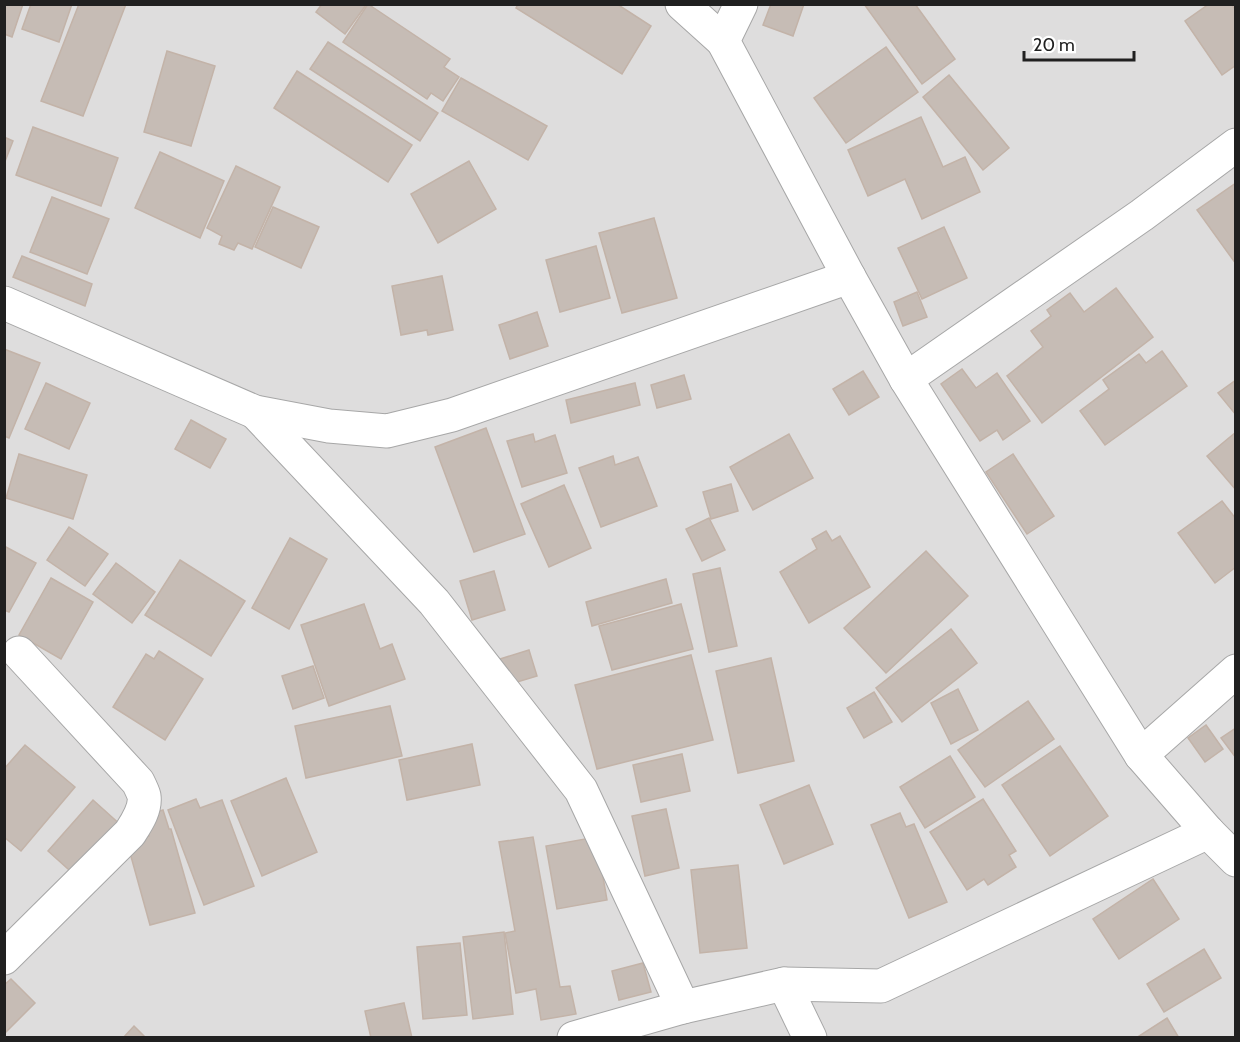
<svg xmlns="http://www.w3.org/2000/svg" width="1240" height="1042" font-family="Cabin,sans-serif">
<style>
.residential{fill:#dedddd}
.building{fill:#c6bcb5;stroke:#c3b3a8;stroke-width:1.5}
.lines{fill:none;stroke-linecap:round;stroke-linejoin:round}
.minor-casing{stroke:#a7a7a7;stroke-width:35}
.minor{stroke:#fff;stroke-width:33}
</style>
<rect width="100%" height="100%" fill="#f1ede6"/>
<!-- residential -->
<rect class="residential" x="5" y="5" width="1230" height="1032"/>
<!-- building -->
<g class="building">
<polygon points="4,4 23,4 12,37 4,34"/>
<polygon points="31,4 72,4 59,42 22,29"/>
<polygon points="79,4 126,4 83,116 41,101"/>
<polygon points="322,4 365,4 366,5 345,34 316,12"/>
<polygon points="368,4 450,59 444,67 459,77 443,101 431,93 427,99 343,42"/>
<polygon points="518,4 617,4 651,26 622,74 516,8"/>
<polygon points="771,4 804,4 793,36 763,25"/>
<polygon points="864,4 915,4 955,59 922,84"/>
<polygon points="1209,4 1231,4 1236,10 1236,65 1222,75 1185,21"/>
<polygon points="328,42 438,113 420,141 310,69"/>
<polygon points="886,47 918,92 846,143 814,98"/>
<polygon points="167,51 215,66 191,146 144,132"/>
<polygon points="297,71 412,145 388,182 274,108"/>
<polygon points="949,75 1009,148 983,170 923,97"/>
<polygon points="461,78 547,126 528,160 442,111"/>
<polygon points="921,117 943,167 965,157 980,192 922,219 905,179 868,196 848,150"/>
<polygon points="33,127 118,158 101,206 16,175"/>
<polygon points="4,137 13,141 4,164"/>
<polygon points="160,152 224,181 200,238 135,208"/>
<polygon points="469,161 496,209 438,243 411,194"/>
<polygon points="236,166 280,187 252,249 238,243 234,250 219,244 222,236 207,228"/>
<polygon points="1236,183 1236,264 1197,210"/>
<polygon points="52,197 109,219 87,274 30,252"/>
<polygon points="273,207 319,227 301,268 255,247"/>
<polygon points="654,218 677,298 622,313 599,233"/>
<polygon points="944,227 967,278 922,299 898,248"/>
<polygon points="596,246 610,298 560,312 546,260"/>
<polygon points="22,256 92,284 85,306 13,277"/>
<polygon points="442,276 453,330 428,335 427,330 401,335 392,286"/>
<polygon points="1116,288 1153,337 1042,423 1007,376 1043,347 1031,331 1051,316 1047,310 1070,293 1084,312"/>
<polygon points="917,292 927,317 903,326 894,302"/>
<polygon points="537,312 548,346 510,359 499,325"/>
<polygon points="4,349 40,363 9,438 4,436"/>
<polygon points="1162,351 1187,386 1105,445 1080,411 1109,389 1103,380 1139,354 1146,363"/>
<polygon points="962,369 976,388 997,373 1030,421 1003,440 997,430 980,441 941,384"/>
<polygon points="863,371 879,397 849,415 833,389"/>
<polygon points="684,375 691,399 657,408 651,385"/>
<polygon points="1236,380 1236,415 1218,393"/>
<polygon points="46,383 90,403 69,449 25,429"/>
<polygon points="635,383 640,405 571,423 566,400"/>
<polygon points="191,420 226,439 210,468 175,449"/>
<polygon points="486,428 525,534 474,552 435,447"/>
<polygon points="1236,432 1236,490 1207,456"/>
<polygon points="533,434 535,442 555,435 567,473 522,487 507,441"/>
<polygon points="789,434 813,478 753,510 730,467"/>
<polygon points="19,454 87,475 73,519 6,498"/>
<polygon points="1013,454 1054,516 1027,534 986,472"/>
<polygon points="613,456 615,465 638,457 657,506 601,527 579,468"/>
<polygon points="731,484 738,511 711,519 703,492"/>
<polygon points="564,485 591,548 549,567 521,504"/>
<polygon points="1222,501 1236,519 1236,567 1215,583 1178,533"/>
<polygon points="709,518 725,550 702,561 686,529"/>
<polygon points="69,527 108,554 85,586 47,560"/>
<polygon points="826,531 832,541 840,536 870,587 809,623 780,572 817,549 812,539"/>
<polygon points="290,538 327,559 289,629 252,608"/>
<polygon points="4,546 36,563 9,612 4,610"/>
<polygon points="926,551 968,596 886,673 844,628"/>
<polygon points="180,560 245,601 211,656 145,615"/>
<polygon points="116,563 155,592 132,623 93,594"/>
<polygon points="720,568 737,646 709,652 693,574"/>
<polygon points="494,571 505,610 472,620 460,581"/>
<polygon points="51,578 93,602 61,659 19,635"/>
<polygon points="666,579 672,603 592,626 586,602"/>
<polygon points="364,604 380,649 392,644 405,679 329,706 301,625"/>
<polygon points="681,604 693,649 612,670 599,626"/>
<polygon points="951,629 977,663 902,722 876,688"/>
<polygon points="529,650 537,676 507,685 500,659"/>
<polygon points="159,651 203,679 165,740 113,707 146,654 154,659"/>
<polygon points="691,655 713,740 597,769 575,685"/>
<polygon points="771,658 794,761 738,773 716,671"/>
<polygon points="313,666 324,698 293,709 282,676"/>
<polygon points="958,689 978,730 951,744 931,703"/>
<polygon points="874,692 892,722 864,738 847,708"/>
<polygon points="1028,701 1054,739 985,787 958,750"/>
<polygon points="390,706 402,756 306,778 295,726"/>
<polygon points="1206,725 1223,749 1205,762 1188,738"/>
<polygon points="1236,728 1236,758 1221,738"/>
<polygon points="472,744 480,785 407,800 399,760"/>
<polygon points="25,745 75,787 21,851 4,837 4,769"/>
<polygon points="1060,746 1108,816 1050,856 1002,785"/>
<polygon points="682,754 690,791 641,802 633,765"/>
<polygon points="950,756 975,797 925,828 900,787"/>
<polygon points="286,778 317,852 262,876 231,801"/>
<polygon points="809,785 833,844 784,864 760,805"/>
<polygon points="196,799 200,808 222,800 254,886 204,905 168,810"/>
<polygon points="983,799 1016,851 1009,855 1016,867 988,885 984,879 967,890 930,832"/>
<polygon points="93,800 123,827 78,878 48,851"/>
<polygon points="666,809 679,868 645,876 632,816"/>
<polygon points="163,810 169,829 171,829 195,913 150,925 127,842 149,836 144,816"/>
<polygon points="900,813 906,827 914,824 947,902 909,918 871,825"/>
<polygon points="533,837 560,987 570,986 576,1014 541,1020 536,989 516,993 505,933 515,931 499,842"/>
<polygon points="596,837 607,900 557,909 546,846"/>
<polygon points="738,865 747,948 700,953 691,870"/>
<polygon points="1153,879 1179,919 1119,959 1093,919"/>
<polygon points="504,932 513,1014 473,1019 463,937"/>
<polygon points="460,943 467,1015 423,1019 417,947"/>
<polygon points="1204,949 1221,978 1164,1012 1147,984"/>
<polygon points="643,963 651,992 619,1000 612,971"/>
<polygon points="11,979 35,1003 4,1034 4,985"/>
<polygon points="404,1003 412,1038 371,1038 365,1011"/>
<polygon points="1167,1018 1179,1038 1136,1038"/>
<polygon points="134,1026 146,1038 123,1038"/>
</g>
<g class="lines">
<defs>
<g id="minor">
<polyline points="682,4 723,41"/>
<polyline points="741,4 723,41 849,277 906,379 1141,755 1208,832 1236,860"/>
<polyline points="4,303 255,412 329,426 387,431 452,415 849,277"/>
<polyline points="906,379 1142,215 1236,145"/>
<polyline points="255,412 434,602 581,790 683,1007"/>
<polyline points="1141,755 1236,671"/>
<path d="M4,958L130,833C137,822 146,809 144,796C143,792 140,786 138,782L19,653"/>
<polyline points="784,984 810,1038"/>
<polyline points="574,1038 683,1007 784,984 881,986 1208,832"/>
</g>
</defs>
<!-- minor casing -->
<use href="#minor" class="minor-casing"/>
<!-- minor -->
<use href="#minor" class="minor"/>
</g>
<!-- border -->
<rect width="1240" height="1042" fill="none" stroke="#202020" stroke-width="12"/>
<!-- scale -->
<path d="M1024 51v9h110v-9" fill="none" stroke="#202020" stroke-width="3"/>
<text x="1033" y="51" font-size="18" fill="#202020" stroke="#ffffff" stroke-width="4.5" paint-order="stroke">20 m</text>
</svg>
